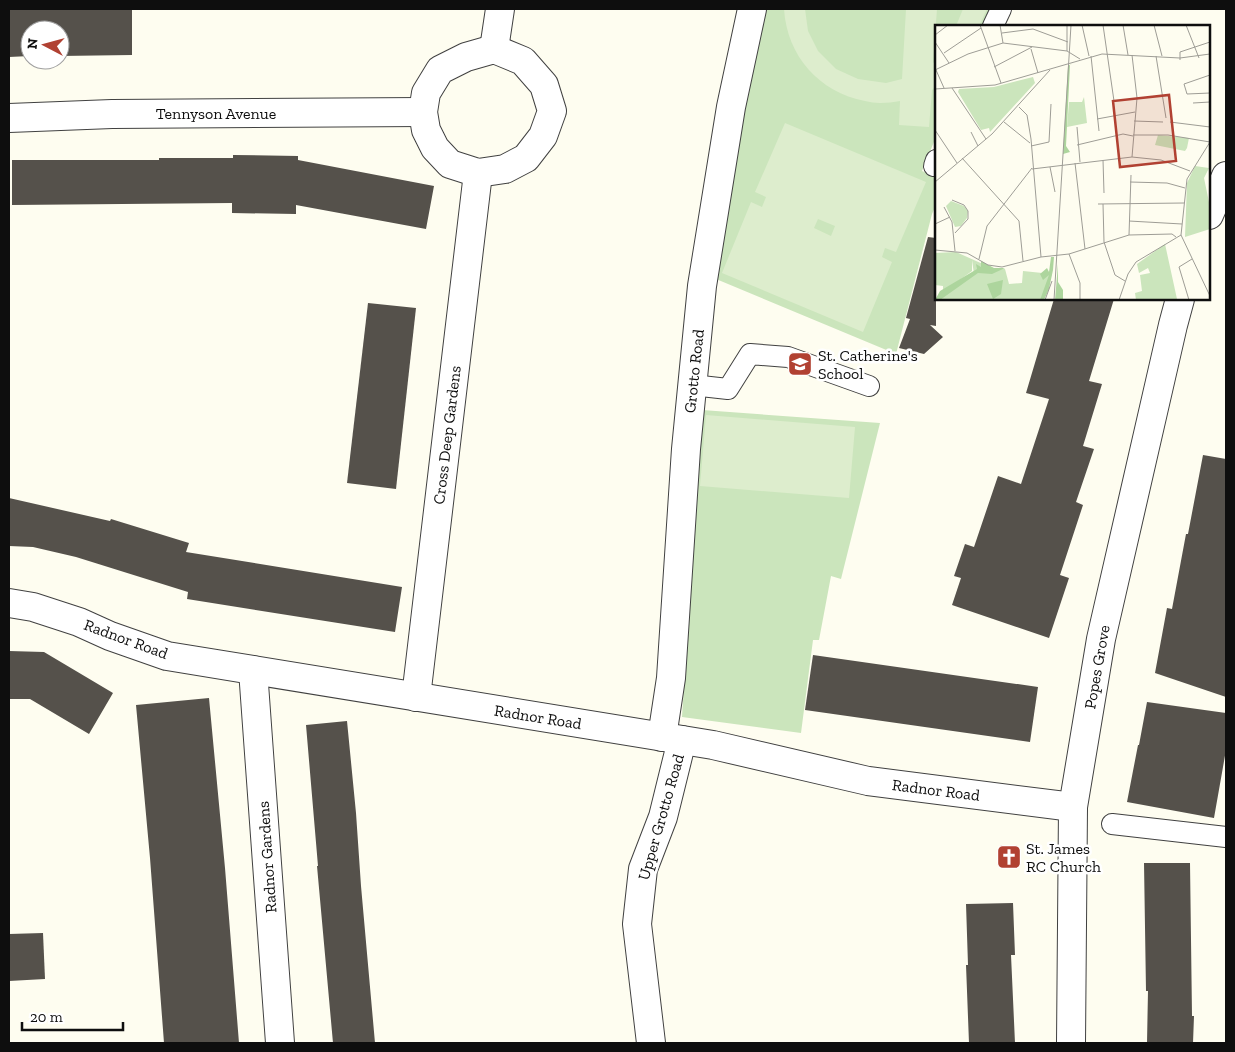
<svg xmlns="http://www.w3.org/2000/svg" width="1235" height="1052" font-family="'Zilla Slab',serif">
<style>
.green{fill:#cbe5bc}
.pitch{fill:#ddedcd;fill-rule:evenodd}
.building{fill:#55514b}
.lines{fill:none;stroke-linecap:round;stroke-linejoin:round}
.lane-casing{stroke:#414141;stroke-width:22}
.street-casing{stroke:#414141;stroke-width:30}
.lane{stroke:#fff;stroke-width:20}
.street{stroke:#fff;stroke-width:28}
.labels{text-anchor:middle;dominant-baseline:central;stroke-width:5;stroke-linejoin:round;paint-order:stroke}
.street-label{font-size:16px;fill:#0e0e0e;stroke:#fff}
.poi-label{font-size:16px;fill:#0e0e0e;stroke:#fff;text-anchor:start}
.inset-road{fill:none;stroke:#9e9d96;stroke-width:1}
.view{fill:#b14132;fill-opacity:0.15;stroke:#b14132;stroke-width:2.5}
.inset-edge{fill:none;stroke:#0e0e0e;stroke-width:2.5}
</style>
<rect width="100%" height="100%" fill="#fefdf0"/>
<!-- green -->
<g class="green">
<polygon points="761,9 991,9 983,26 936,26 936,137 922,171 936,177 936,205 932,214 896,354 716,279"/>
<polygon points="702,410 880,423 841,579 831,576 819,640 813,640 801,733 682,717"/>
</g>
<!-- pitch -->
<g class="pitch">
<path d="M784,9H805L808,31L818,51L836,69L858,79L886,83L902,79L906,9H937L933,63L936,61V86L932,90L929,127L899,125L900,101C894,102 887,103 880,103C875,103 870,102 865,101C819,92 787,56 784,9Z"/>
<polygon points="963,9 987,9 979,26 956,26"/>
<path d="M785,123L926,182L896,252L885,248L882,257L892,262L863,332L722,273L751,202L762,207L766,197L755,192ZM818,219L835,226L831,236L814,228Z"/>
<polygon points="706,415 855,427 849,498 700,486"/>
</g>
<!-- building -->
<g class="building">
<polygon points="9,9 132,9 132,55 60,56 60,30 30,30 30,56 9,57"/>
<polygon points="233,155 298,156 298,160 434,186 426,229 296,205 296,214 232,213 232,203 12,205 12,160 159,160 159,158 233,158"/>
<polygon points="928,237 936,238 936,326 930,325 943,337 924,354 899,348 910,319 906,318"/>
<polygon points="1054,299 1114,299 1089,381 1102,384 1083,446 1094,449 1076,502 1083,505 1060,575 1069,578 1049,638 952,605 961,578 954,576 965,544 974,547 998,476 1021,484 1049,399 1026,393"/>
<polygon points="368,303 416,308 396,489 347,483"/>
<polygon points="1203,455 1226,459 1226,697 1155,673 1167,608 1172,609 1186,534 1188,534"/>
<polygon points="9,498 110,521 111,519 189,543 186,552 402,587 395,632 187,599 188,592 76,557 33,547 9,546"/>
<polygon points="9,651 44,652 113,693 89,734 30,699 9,699"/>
<polygon points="813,655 1038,687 1030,742 805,710"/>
<polygon points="209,698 225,868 239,1043 164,1043 150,858 136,705"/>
<polygon points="1147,702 1226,713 1226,750 1214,818 1127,802 1138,745 1139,745"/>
<polygon points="347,721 356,813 361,886 375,1043 333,1043 317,866 318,866 306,725"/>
<polygon points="1144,863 1190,863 1192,1016 1194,1016 1193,1043 1147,1043 1148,991 1146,991"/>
<polygon points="1013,903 1015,955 1011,955 1015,1043 969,1043 966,965 968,965 966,904"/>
<polygon points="43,933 45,979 9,981 9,934"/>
</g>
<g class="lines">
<defs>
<g id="lane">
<polyline points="993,26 1001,9"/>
<polyline points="934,166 936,160"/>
<polyline points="692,385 728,389 750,354 788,357 869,386"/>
<polyline points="1112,824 1226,837"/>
</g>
<g id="street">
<polygon points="494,49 523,61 544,85 552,111 543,136 526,158 505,169 478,173 450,164 435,148 426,130 423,112 426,93 440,70 466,57"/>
<polyline points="494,49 500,9"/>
<polyline points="9,118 112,114 423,112"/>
<polyline points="1209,215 1226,176"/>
<polyline points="9,603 33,607 79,622 110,636 167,656 713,745 868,781 1073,807"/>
<polyline points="253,670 280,1043"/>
<polyline points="416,697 478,173"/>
<polyline points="662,737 671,678 686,449 702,286 731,107 752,9"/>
<polyline points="651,1043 637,924 643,869 663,817 682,740"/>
<polyline points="1071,1043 1073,807 1101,639 1173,325 1180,299"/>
</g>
</defs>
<!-- lane casing -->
<use href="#lane" class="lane-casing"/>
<!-- street casing -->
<use href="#street" class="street-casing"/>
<!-- lane -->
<use href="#lane" class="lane"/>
<!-- street -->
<use href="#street" class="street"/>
</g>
<!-- icons -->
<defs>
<symbol id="school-square" viewBox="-11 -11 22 22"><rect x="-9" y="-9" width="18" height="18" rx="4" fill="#b14132" stroke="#fff"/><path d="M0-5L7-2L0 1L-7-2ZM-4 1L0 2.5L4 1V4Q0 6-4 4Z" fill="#fff"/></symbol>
<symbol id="church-square" viewBox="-11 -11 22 22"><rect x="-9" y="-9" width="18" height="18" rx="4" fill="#b14132" stroke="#fff"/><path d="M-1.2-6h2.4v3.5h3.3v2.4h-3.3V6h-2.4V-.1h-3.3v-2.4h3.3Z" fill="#fff"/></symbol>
</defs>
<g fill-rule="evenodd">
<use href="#school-square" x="786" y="350" width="28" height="28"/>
<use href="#church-square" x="995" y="843" width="28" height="28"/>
</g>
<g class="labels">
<!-- street labels -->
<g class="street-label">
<text x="216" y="113">Tennyson Avenue</text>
<text transform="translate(694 371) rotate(-84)">Grotto Road</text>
<text transform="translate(447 435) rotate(-83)">Cross Deep Gardens</text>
<text transform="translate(126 639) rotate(20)">Radnor Road</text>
<text transform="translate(1097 667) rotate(-80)">Popes Grove</text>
<text transform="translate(538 717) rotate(9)">Radnor Road</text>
<text transform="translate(936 790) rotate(7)">Radnor Road</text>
<text transform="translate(661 817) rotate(-74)">Upper Grotto Road</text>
<text transform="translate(267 857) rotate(-94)">Radnor Gardens</text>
</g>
<!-- poi labels -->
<g class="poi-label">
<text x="818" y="355">St. Catherine's<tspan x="818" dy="18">School</tspan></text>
<text x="1026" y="848">St. James<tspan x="1026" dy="18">RC Church</tspan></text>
</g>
</g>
<!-- overview -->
<g transform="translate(935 25)">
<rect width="275" height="275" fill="#fefdf0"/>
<path d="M98,52L100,58L55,107L54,103L46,105L23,67L24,64L59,62ZM149,72L152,98L132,102L134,77H147ZM223,110L254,113L252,123L250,126L220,120ZM260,141L274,143L269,153L275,182V204L250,212L252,158ZM16,176L29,181L33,186L32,193L26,201L20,202L11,181ZM230,219L242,274L201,275L200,268L207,266L205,250L215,248L213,243L204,248L202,239ZM21,227L59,244H70L74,259L87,258L88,246L117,249L108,275H3L39,249L37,235V246L8,267V261L0,260V228Z" fill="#cbe5bc"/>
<path d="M138,38L135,40L131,121L135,127L128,129L133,41ZM116,232H119L118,245L114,264L109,275H105L114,250L108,255L105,249L112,243L114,247ZM46,236L59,243H70L57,249L43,248L5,275H0L5,266L42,244L41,239L46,242ZM123,239V257L128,265V275H120ZM68,255L66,269L58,274L52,259Z" fill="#add59d"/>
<path class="inset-road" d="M45,0L66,58M65,0L68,18M147,0L154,31M168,0L179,76M188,0L193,30M219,0L227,31M251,0L264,33M67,8L98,4L133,17M0,10L13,0M0,17L14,38M96,24L103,48M132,26V0M9,28L46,3M156,31L164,106M221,31L231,93M245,35V27L275,17M59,42L97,22M0,45L33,29L68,18L132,26L145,34M1,45L9,63M275,50L249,59L252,69L275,68M17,63L51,114M0,64L60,60L167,29L245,33L275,29M258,78L275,77M84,82L92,90L96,114L106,232M162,94L200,87M199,96L228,97M69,97L95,118M235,97L275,102M142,102L145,137M0,105L22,138M36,107L43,121M198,110H233L275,117M142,120L188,109L198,111M96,121L114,117L116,79M197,132L202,73L197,30M27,133L84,196L88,236M168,135L169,168M140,138L150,224M115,142L120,167M97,144L197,132L226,135L255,146M0,157L57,109L115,45M195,157L232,158L250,163M17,175L29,180L33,186V194L20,208M163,179L249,178M168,179L169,217L180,250L190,256M9,182L17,197L20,226M194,196L247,199M0,199L15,192M194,210L196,150M246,210L252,154L275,117M246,210L275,271M0,225L32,228L53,240L67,242L106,232L134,229L194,210L237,209L241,212M134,229L145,258V275M44,234L52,201L97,143M110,275L117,256M119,275L136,0M184,275L193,249L201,237L246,210M254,275L244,242L257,234"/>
<path class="view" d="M234,70L241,136L185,142L178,76Z"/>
<rect width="275" height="275" class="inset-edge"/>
</g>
<!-- border -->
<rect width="1235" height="1052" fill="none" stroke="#0e0e0e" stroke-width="20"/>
<!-- north arrow -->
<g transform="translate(45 45) rotate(276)"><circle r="24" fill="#ffffff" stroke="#9f9f9f"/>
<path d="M0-4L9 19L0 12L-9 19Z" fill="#b14132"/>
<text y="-8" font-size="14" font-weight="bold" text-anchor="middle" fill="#0e0e0e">N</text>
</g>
<!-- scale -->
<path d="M22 1022v8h101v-8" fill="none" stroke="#0e0e0e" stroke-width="2.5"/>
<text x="30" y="1022" font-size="15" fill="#0e0e0e" stroke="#ffffff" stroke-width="4" paint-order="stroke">20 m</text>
</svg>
